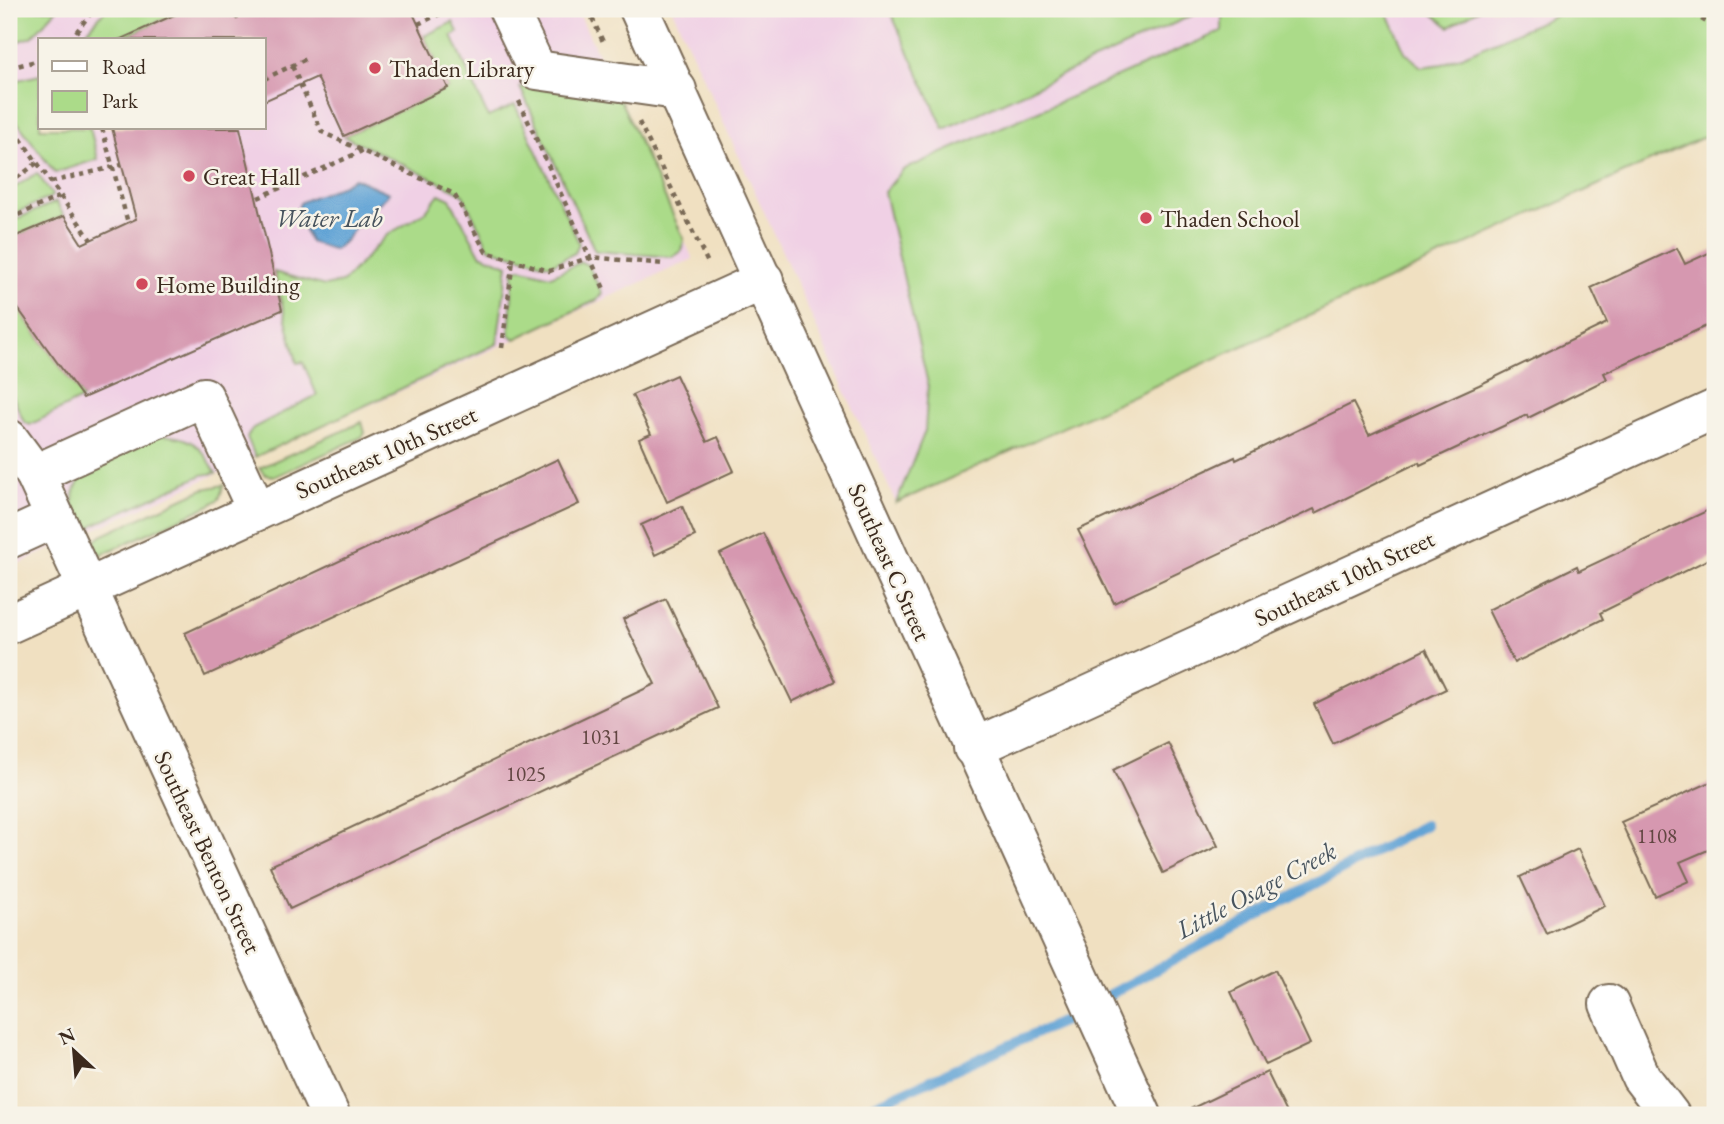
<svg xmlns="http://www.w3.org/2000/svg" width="1724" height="1124" font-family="'EB Garamond',serif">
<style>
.built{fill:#f0d0e5;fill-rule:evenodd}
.green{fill:#abdb89;stroke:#738254;stroke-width:2}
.water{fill:#61a3d5;stroke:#4e667a;stroke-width:2}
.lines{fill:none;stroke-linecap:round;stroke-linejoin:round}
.stream{stroke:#61a3d5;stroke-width:10}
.building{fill:#d698b0}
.minor-casing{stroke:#7a6a57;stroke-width:42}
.path{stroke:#7a6a57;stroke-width:4.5;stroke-dasharray:5 5;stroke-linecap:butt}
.minor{stroke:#fff;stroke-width:38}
.poi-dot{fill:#d1495b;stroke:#f7f3e8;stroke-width:2.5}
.labels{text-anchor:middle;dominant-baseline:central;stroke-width:5;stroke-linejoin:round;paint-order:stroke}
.number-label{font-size:21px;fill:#624642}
.poi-label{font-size:24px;fill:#3b2a1e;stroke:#f7f3e8;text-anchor:start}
.street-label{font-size:24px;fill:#3b2a1e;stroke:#f7f3e8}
.water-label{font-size:26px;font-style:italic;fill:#48545e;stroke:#f7f3e8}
</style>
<rect width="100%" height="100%" fill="#f7f3e8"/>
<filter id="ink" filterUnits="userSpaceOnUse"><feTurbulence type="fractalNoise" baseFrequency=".0143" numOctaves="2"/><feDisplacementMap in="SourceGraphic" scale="14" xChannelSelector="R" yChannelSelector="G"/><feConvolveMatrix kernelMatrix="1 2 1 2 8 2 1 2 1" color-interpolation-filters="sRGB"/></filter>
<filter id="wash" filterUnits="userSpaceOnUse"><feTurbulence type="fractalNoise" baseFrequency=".00686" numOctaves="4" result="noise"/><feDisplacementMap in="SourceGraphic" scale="28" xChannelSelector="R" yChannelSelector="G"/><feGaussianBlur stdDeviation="1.57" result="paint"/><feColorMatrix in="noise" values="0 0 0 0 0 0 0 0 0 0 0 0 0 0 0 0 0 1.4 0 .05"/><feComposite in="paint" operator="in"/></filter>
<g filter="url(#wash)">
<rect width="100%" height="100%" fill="#f0e0c1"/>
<!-- built -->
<g class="built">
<path d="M9,9H577L693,259L9,568ZM40,40H264V128H40Z"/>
<polygon points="672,9 1715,9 1715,132 896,503"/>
</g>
<!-- green -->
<g class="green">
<polygon points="9,9 57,9 32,37 9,44"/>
<polygon points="106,9 187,9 131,34 89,40 87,31"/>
<polygon points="889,9 1192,9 1195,14 944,129"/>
<polygon points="1222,9 1386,9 1405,52 1421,67 1443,64 1570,9 1715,9 1715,132 896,503 925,431 928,384 884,192 903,170 1222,31"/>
<polygon points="1427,9 1479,9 1449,27"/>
<polygon points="453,22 458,32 452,36 488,117 515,105 579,243 575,253 550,265 489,248 462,193 344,136 448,88 424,36"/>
<polygon points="40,75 40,128 90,128 98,159 55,173 9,111 9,82"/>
<polygon points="520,87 617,93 684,239 682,251 673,257 595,251"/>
<polygon points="37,173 53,196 9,216 9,191"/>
<polygon points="439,194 450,199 480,254 508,265 497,344 255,457 247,437 253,428 317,395 303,362 297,363 274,272 325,286 343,282 386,236 425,212"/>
<polygon points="56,202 64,216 9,239 9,222"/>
<polygon points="581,262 588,265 602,293 597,300 515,339 509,334 514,270 520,268 551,276"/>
<polygon points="9,296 83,398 30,425 24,422 9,388"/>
<polygon points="362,422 365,433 362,437 276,476 266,475 259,468"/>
<path d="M157,435C191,436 201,444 216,473L202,475L95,524L82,534C49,472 112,456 157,435Z"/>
<polygon points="224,485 219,499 210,505 98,556 87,548 101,536 203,489"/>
</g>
<!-- water -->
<path class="water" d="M354,178L389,193C381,204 371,207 364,216C353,229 349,240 334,250L310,242L297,212L300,203C318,193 339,190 354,178Z"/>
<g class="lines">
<!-- stream -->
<g class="stream">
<polyline points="1109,995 1425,825"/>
<polyline points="852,1115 1073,1017"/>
</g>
</g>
<g id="blocks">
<!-- building -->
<g class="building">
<polygon points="187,9 411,9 448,88 344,136 317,77 264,101 264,40 119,40"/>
<polygon points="112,128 240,128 282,310 83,398 9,296 9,239 64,216 82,244 136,219"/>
<polygon points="1677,248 1685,264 1715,250 1715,322 1604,373 1607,379 1528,418 1527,415 1420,465 1419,462 1316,513 1314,509 1114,603 1078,530 1235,457 1236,460 1353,403 1369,435 1479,385 1607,323 1591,288"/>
<polygon points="676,375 707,442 718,437 734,471 667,502 639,439 651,434 632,395"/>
<polygon points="558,459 579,504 205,676 185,633"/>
<polygon points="682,506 695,536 655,555 641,525"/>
<polygon points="1715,507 1715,556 1600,613 1603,619 1514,663 1488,610 1577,566 1579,571"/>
<polygon points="763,533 835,681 792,702 720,554"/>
<polygon points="666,599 718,708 290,909 270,866 655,684 623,619"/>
<polygon points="1426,649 1446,689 1333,744 1314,704"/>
<polygon points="1168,743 1218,846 1163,873 1113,770"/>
<polygon points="1715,780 1715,847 1680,862 1689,881 1655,896 1621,822"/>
<polygon points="1578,849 1605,906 1547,934 1520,877"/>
<polygon points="1275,970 1310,1044 1266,1065 1231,992"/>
<polygon points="1267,1072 1288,1115 1178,1115"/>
</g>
</g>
</g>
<g filter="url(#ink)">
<use href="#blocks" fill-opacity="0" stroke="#7a6a57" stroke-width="2"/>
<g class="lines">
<defs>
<g id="minor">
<polyline points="508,9 537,70 677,90"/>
<polyline points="639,9 1142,1115"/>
<polyline points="9,439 35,474"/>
<polyline points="257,511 204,397 35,474 330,1115"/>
<polyline points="9,539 55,518"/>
<polyline points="9,624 764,280"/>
<polyline points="973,748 1715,409"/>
<polyline points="1609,1004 1641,1077 1670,1115"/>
</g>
</defs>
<!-- minor casing -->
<use href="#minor" class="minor-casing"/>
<!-- path -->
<g class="path">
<polyline points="227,9 242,22"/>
<polyline points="236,9 240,18"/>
<polyline points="588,9 604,44"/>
<polyline points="1684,9 1715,27"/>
<polyline points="418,24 451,9"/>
<polyline points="70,40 94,9"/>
<polyline points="292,66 322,132 454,194 486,252 549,271 591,257 663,264"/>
<polyline points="9,68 40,60"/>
<polyline points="264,79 308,58"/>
<polyline points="519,101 605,291"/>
<polyline points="9,122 91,240"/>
<polyline points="639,122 709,265"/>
<polyline points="102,128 128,223"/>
<polyline points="51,182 122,165"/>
<polyline points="9,184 37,163"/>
<polyline points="258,198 362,151"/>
<polyline points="9,219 61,196"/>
<polyline points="502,348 513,260"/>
</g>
<!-- minor -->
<use href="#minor" class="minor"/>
</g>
</g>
<!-- markers -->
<g class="poi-dot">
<circle cx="375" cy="68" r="7"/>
<circle cx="189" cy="176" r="7"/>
<circle cx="1146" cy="218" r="7"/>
<circle cx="142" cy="284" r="7"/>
</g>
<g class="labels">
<!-- number labels -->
<g class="number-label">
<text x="601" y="736">1031</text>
<text x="526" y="773">1025</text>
<text x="1657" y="835">1108</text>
</g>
<!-- poi labels -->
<g class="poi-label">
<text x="389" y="68">Thaden Library</text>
<text x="203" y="176">Great Hall</text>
<text x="1160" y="218">Thaden School</text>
<text x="156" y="284">Home Building</text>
</g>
<!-- street labels -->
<g class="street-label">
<text transform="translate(386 452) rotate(-24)">Southeast 10th Street</text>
<text transform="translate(890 562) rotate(66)">Southeast C Street</text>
<text transform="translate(1344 578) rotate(-25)">Southeast 10th Street</text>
<text transform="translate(208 852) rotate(65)">Southeast Benton Street</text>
</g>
<!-- water labels -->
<g class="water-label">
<text x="329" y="218">Water Lab</text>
<text transform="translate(1256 890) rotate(-28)">Little Osage Creek</text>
</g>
</g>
<!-- margin -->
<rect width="1724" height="1124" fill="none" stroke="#f7f3e8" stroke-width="35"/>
<!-- legend -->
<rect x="38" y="38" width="228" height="91" fill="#f7f3e8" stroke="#aca397" stroke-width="2"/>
<rect x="52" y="61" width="35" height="10" fill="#ffffff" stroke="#aca397" stroke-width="2"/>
<text x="102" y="74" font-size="21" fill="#3b2a1e">Road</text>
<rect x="52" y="91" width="35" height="21" fill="#abdb89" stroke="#aca397" stroke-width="2"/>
<text x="102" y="108" font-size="21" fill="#3b2a1e">Park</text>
<!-- north arrow -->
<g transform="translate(74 1051) rotate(334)" stroke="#f7f3e8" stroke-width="5" paint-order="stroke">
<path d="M0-5L12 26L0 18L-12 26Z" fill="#3b2a1e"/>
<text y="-10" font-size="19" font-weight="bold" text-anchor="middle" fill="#3b2a1e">N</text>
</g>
</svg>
